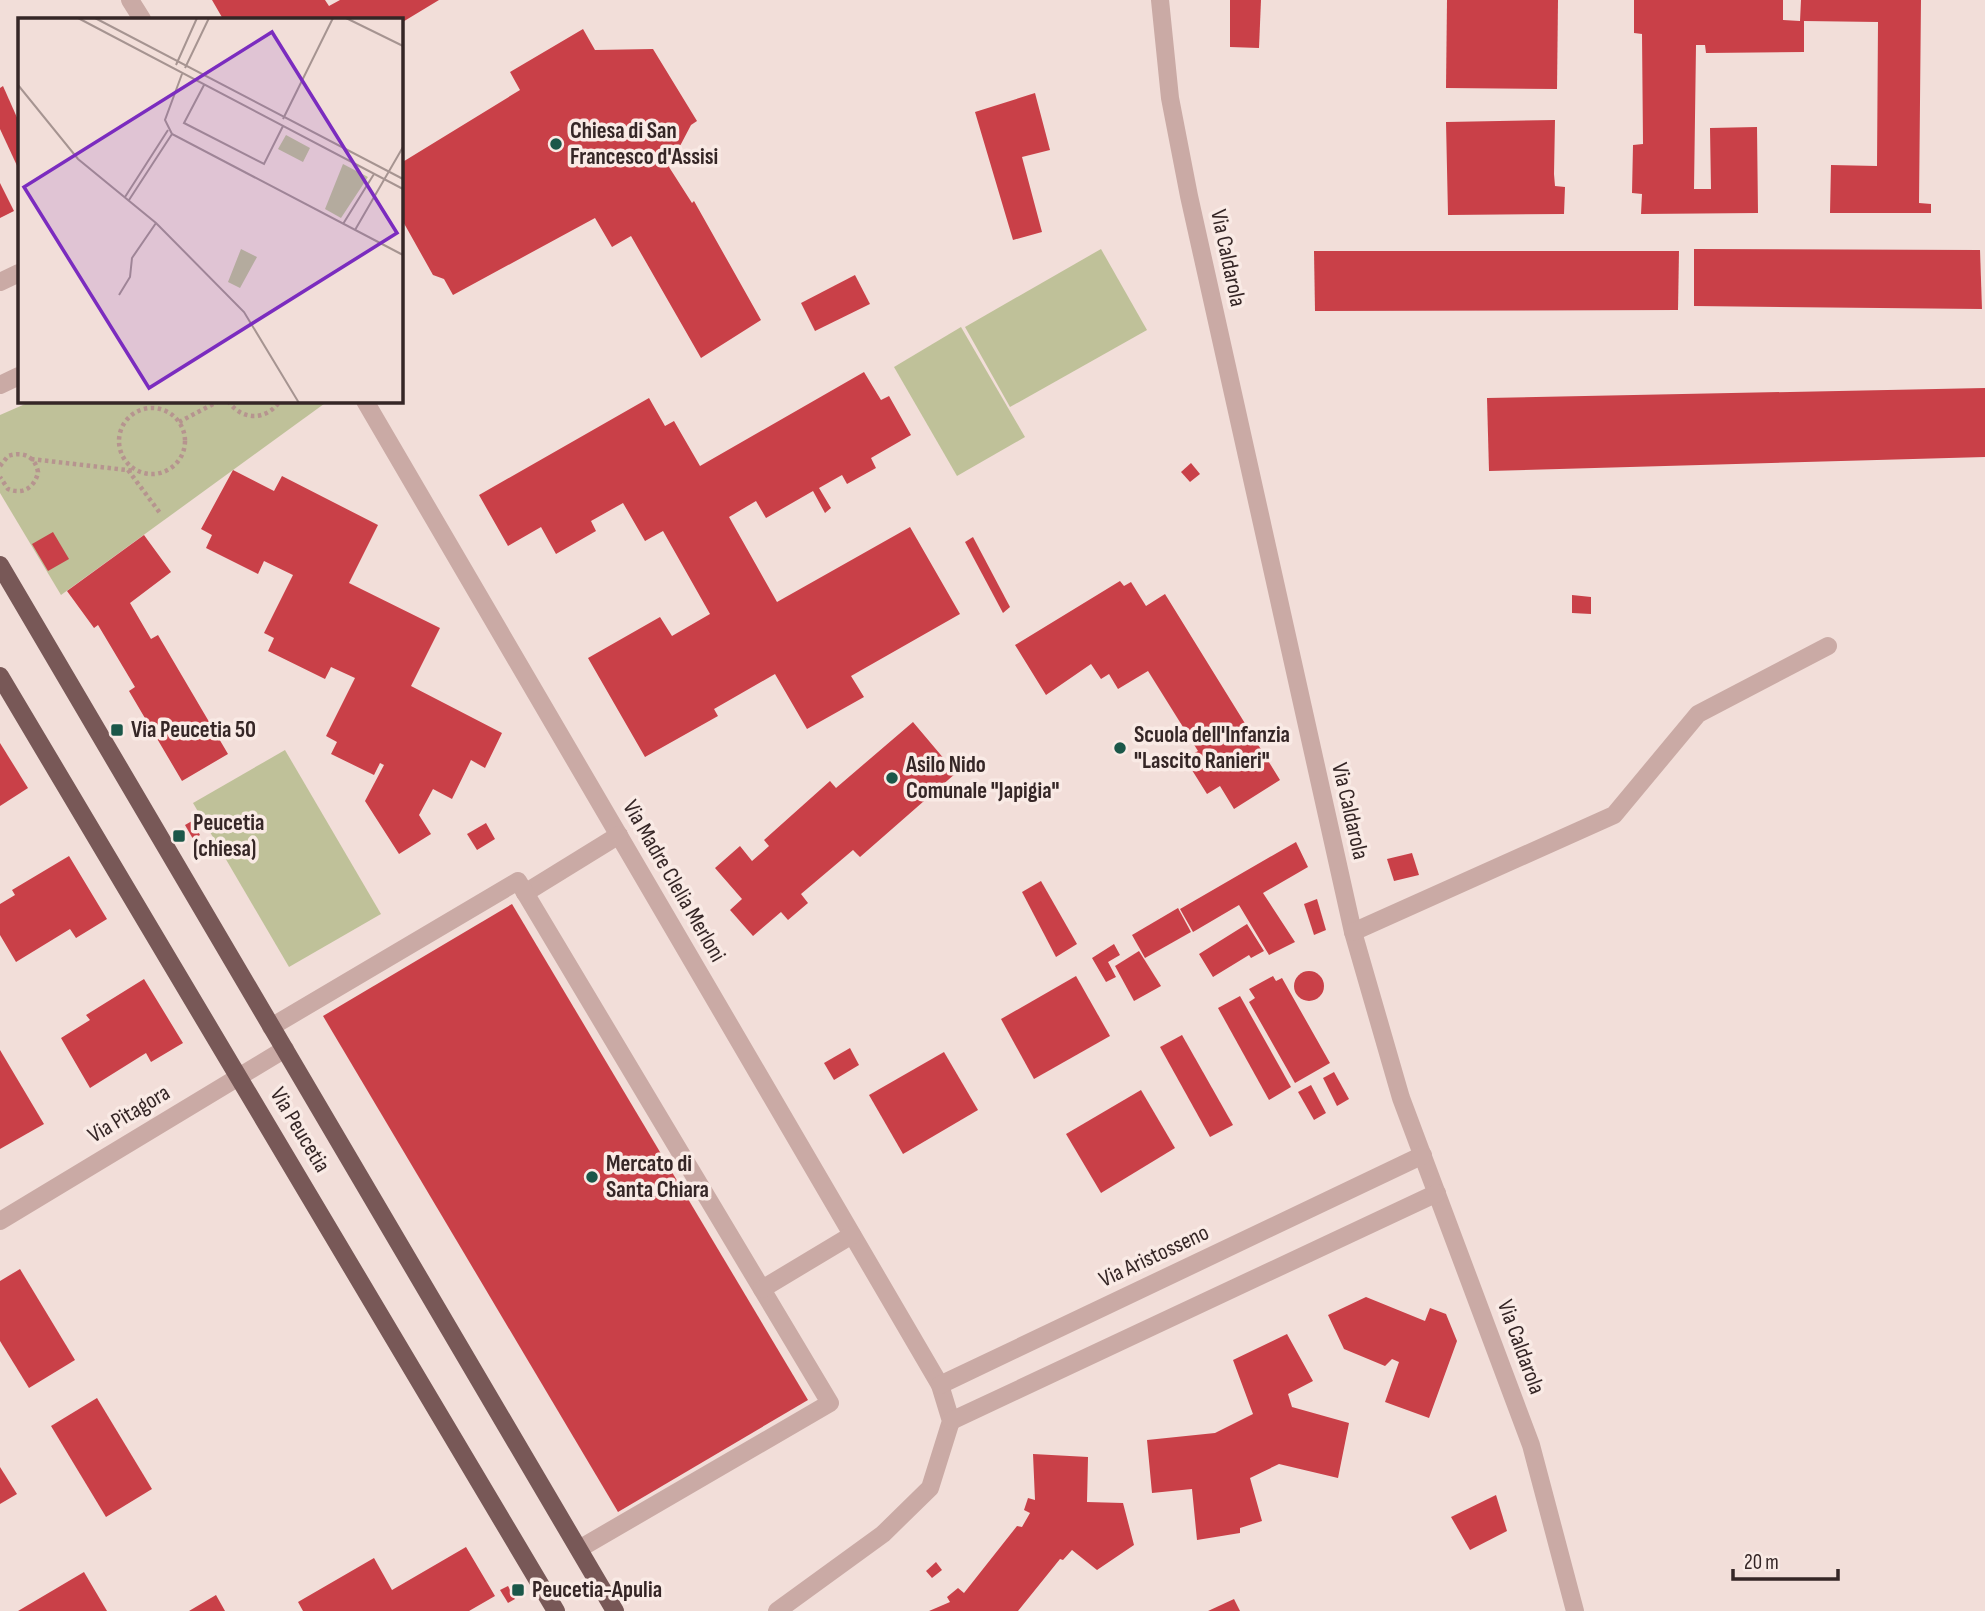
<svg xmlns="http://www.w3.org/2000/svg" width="1985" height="1611" font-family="'Sofia Sans Condensed',sans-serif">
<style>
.green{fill:#bfc199}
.building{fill:#c94048}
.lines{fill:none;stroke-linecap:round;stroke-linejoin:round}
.path{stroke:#b6948f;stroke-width:4.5;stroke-dasharray:3.5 3.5;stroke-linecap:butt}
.minor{stroke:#caaaa5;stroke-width:18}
.major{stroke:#785857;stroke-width:18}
.poi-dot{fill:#1b5749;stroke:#f9eae5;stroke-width:2.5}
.labels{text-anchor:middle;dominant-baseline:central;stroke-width:7;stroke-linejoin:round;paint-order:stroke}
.poi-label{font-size:23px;font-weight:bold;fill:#352626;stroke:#f9eae5;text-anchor:start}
.street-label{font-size:23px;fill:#352626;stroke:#f9eae5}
.inset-road{fill:none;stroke:#a69491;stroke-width:2}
.view{fill:#7b2cbf;fill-opacity:0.15;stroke:#7b2cbf;stroke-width:3.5}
.inset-edge{fill:none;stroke:#352626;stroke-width:3.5}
</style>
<rect width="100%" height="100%" fill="#f2ded9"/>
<!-- green -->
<g class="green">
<polygon points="1101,249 1147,330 1010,407 965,327"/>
<polygon points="961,327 1025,437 957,476 894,367"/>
<polygon points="32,401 328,401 61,595 0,493 0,415"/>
<polygon points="285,750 381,914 289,967 193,803"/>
</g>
<!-- building -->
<g class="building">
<polygon points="212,0 325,0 329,6 340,0 439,0 401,23 401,19 223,19"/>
<polygon points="1230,0 1261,0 1259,48 1230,47"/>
<polygon points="1447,0 1558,0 1557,89 1446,88"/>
<polygon points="1634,0 1783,0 1783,20 1800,21 1801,0 1921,0 1919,203 1931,204 1931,213 1830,213 1831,165 1877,166 1878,22 1804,21 1804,52 1706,53 1705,45 1696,45 1694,189 1711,189 1710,128 1757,127 1758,213 1641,214 1642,194 1632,193 1633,145 1643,144 1642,34 1634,33"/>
<polygon points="583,29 595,50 653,49 697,121 691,125 669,167 692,203 694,201 761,320 701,358 631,236 612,247 595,218 453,295 444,279 433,275 401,218 401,163 520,90 510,72"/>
<polygon points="3,86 19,122 19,170 0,129 0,88"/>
<polygon points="1035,93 1050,150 1022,157 1042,232 1013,240 975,112"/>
<polygon points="1555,120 1554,174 1555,186 1565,187 1564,214 1448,215 1446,122"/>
<polygon points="0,183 14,211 0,218"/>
<polygon points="1694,249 1980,250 1982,309 1694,306"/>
<polygon points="1314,251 1679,251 1678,310 1315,311"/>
<polygon points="855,275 870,304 815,331 801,303"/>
<polygon points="864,372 881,400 889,396 911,435 871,458 876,468 847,484 842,475 819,488 831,508 825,513 813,491 766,518 756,501 729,517 777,602 910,527 960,614 851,676 864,697 807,729 775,674 714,709 718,716 645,757 588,658 660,617 672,636 710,614 663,531 645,541 623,503 591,521 596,531 556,554 541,527 508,546 479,495 649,398 665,426 674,421 700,466"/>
<polygon points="1985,388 1985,457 1489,471 1487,398"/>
<polygon points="1191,463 1200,474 1190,482 1181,472"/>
<polygon points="233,470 274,491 282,476 378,525 349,583 440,628 411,686 502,733 485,768 471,760 452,799 433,789 419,815 431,834 399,854 365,801 384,765 380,763 374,775 331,754 337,742 326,736 355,678 331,667 325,679 268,651 274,638 264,633 293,575 264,561 258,574 206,548 212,535 201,529"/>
<polygon points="53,532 69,559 48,571 32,544"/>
<polygon points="144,535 171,572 130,603 151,639 158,635 228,754 182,781 129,691 135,687 98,625 94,628 67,591"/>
<polygon points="973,537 1010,607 1003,613 965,542"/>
<polygon points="1120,581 1124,586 1131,582 1146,606 1165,594 1280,780 1234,809 1220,786 1207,794 1185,759 1198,751 1148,671 1118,689 1109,674 1101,679 1091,664 1046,695 1015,645"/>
<polygon points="1572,595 1591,597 1591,614 1572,613"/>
<polygon points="913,722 956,773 860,857 853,850 801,894 808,903 788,920 781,912 753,936 730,910 742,899 715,868 740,846 752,861 769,846 764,840 830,781 836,788"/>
<polygon points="0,743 28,788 0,806"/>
<polygon points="192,821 200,835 193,839 185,825"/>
<polygon points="486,823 495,839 477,850 467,834"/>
<polygon points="1296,842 1308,867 1263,893 1295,942 1269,955 1239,905 1193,932 1180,909"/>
<polygon points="1412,853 1419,875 1394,881 1387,859"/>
<polygon points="69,856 107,919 76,938 70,929 16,962 0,935 0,904 15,895 12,890"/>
<polygon points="1041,881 1077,944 1056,957 1022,892"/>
<polygon points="1317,899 1326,930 1314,935 1304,904"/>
<polygon points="512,904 808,1400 618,1512 323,1016"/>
<polygon points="1178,908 1191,932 1145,958 1132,935"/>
<polygon points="1247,924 1264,951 1251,958 1249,955 1213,977 1199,954"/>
<polygon points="1114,944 1120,955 1108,962 1116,977 1106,982 1092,958"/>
<polygon points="1139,951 1161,986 1134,1001 1115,966"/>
<circle cx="1309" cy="986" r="15"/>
<polygon points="1076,976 1110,1036 1034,1079 1001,1019"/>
<polygon points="1273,976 1276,981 1282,978 1330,1063 1295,1083 1249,1002 1255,998 1249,989"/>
<polygon points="144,979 183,1043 151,1062 146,1053 90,1088 61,1038 90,1020 86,1015"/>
<polygon points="1240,996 1291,1087 1269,1100 1218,1008"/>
<polygon points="1182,1035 1233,1125 1210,1137 1160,1047"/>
<polygon points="850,1048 859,1065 834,1080 824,1063"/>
<polygon points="0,1050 44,1124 0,1149"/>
<polygon points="944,1052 978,1110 903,1154 869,1095"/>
<polygon points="1334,1072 1349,1099 1337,1106 1323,1078"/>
<polygon points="1311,1085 1326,1113 1314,1120 1298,1092"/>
<polygon points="1141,1090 1175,1148 1101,1193 1066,1134"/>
<polygon points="20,1269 75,1360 29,1388 0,1341 0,1281"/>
<polygon points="1366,1297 1425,1321 1430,1308 1446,1314 1457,1341 1429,1418 1385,1402 1399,1362 1392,1359 1385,1366 1344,1349 1328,1315"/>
<polygon points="1287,1334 1313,1381 1288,1394 1292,1407 1349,1423 1338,1478 1279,1464 1250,1478 1262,1521 1240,1528 1240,1533 1197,1540 1192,1489 1152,1493 1147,1440 1215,1433 1253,1414 1233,1360"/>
<polygon points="97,1398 152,1489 106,1517 51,1426"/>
<polygon points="1033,1454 1088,1457 1087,1502 1123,1503 1134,1545 1097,1570 1072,1550 1063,1560 1060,1559 1018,1611 929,1611 950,1602 947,1597 958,1588 964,1593 1017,1526 1022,1527 1030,1513 1024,1510 1028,1498 1035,1500"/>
<polygon points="0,1467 17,1494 0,1504"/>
<polygon points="1496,1495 1507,1531 1470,1550 1451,1517"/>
<polygon points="466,1547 495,1596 469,1611 303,1611 298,1602 374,1558 392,1590"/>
<polygon points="936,1562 942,1570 932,1578 926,1571"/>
<polygon points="84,1572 107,1611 18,1611"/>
<polygon points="508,1586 515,1599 508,1603 500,1590"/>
<polygon points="216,1595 225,1611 189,1611"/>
<polygon points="1234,1599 1240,1611 1208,1611"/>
</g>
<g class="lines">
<!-- path -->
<g class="path">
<path d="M228,401C242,421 266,421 280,401"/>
<circle cx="152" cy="441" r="33"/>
<polyline points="179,422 219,401"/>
<polyline points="31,459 135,471"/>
<path d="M0,466L8,456C23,451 35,456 38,472C35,488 22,495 8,489L0,477"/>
<polyline points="128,470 160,513"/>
</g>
<!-- minor -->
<g class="minor">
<polyline points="130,0 142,19"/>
<polyline points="1160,0 1170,98 1189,196 1353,932 1401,1098 1531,1445 1575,1611"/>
<polyline points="0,282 19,273"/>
<polyline points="0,385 19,376"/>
<polyline points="365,401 940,1385 951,1421 930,1488 883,1534 777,1611"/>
<polyline points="525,893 619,835"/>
<polyline points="1353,932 1614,815 1698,714 1828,646"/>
<polyline points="271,1027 518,881 830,1403 579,1549"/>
<polyline points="0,1221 285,1049"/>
<polyline points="762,1289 852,1235"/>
<polyline points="940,1385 1423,1155"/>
<polyline points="951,1421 1437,1193"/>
</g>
<!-- major -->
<g class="major">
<polyline points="0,565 615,1611"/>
<polyline points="0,676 556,1611"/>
</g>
</g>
<!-- markers -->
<g class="poi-dot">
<circle cx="556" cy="144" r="7"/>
<rect x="110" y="723" width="14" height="14" rx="3.5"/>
<circle cx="1120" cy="748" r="7"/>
<circle cx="892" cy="778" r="7"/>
<rect x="172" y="829" width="14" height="14" rx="3.5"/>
<circle cx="592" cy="1177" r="7"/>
<rect x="511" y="1583" width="14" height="14" rx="3.5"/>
</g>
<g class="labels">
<!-- poi labels -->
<g class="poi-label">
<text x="570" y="131">Chiesa di San<tspan x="570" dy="26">Francesco d'Assisi</tspan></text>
<text x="131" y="730">Via Peucetia 50</text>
<text x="1134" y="735">Scuola dell'Infanzia<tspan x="1134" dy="26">"Lascito Ranieri"</tspan></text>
<text x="906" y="765">Asilo Nido<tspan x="906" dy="26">Comunale "Japigia"</tspan></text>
<text x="193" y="823">Peucetia<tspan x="193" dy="26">(chiesa)</tspan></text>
<text x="606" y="1164">Mercato di<tspan x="606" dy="26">Santa Chiara</tspan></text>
<text x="532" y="1590">Peucetia-Apulia</text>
</g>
<!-- street labels -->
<g class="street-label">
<text transform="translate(1228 258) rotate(78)">Via Caldarola</text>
<text transform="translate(1350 811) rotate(77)">Via Caldarola</text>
<text transform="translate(674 881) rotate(60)">Via Madre Clelia Merloni</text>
<text transform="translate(129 1114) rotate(-31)">Via Pitagora</text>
<text transform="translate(300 1130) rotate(59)">Via Peucetia</text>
<text transform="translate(1154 1256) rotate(-25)">Via Aristosseno</text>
<text transform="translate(1521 1347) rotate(70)">Via Caldarola</text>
</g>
</g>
<!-- overview -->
<g transform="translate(18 18)">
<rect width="385" height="385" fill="#f2ded9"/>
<path d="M268,117L292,130L285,144L260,131ZM325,146L350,159L323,200L307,191ZM223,231L239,239L222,270L210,264Z" fill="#bfc199"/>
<path class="inset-road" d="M60,0L385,171M77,0L385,161M328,0L385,28M158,47L179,0M167,50L191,0M164,56L147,102L154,116L385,237M0,67L60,141L138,205L226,294L281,385M186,67L166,105L246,146L265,108M265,101L315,0M107,179L150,112M111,182L154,116M325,206L356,156M337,212L385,129M101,277L112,259L114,240L138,205"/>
<path class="view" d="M254,14L379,215L131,370L6,169Z"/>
<rect width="385" height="385" class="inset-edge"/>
</g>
<!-- scale -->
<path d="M1733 1569v10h105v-10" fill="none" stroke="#352626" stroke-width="3.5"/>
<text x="1744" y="1569" font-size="21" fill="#352626" stroke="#f9eae5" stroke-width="5" paint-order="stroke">20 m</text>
</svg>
